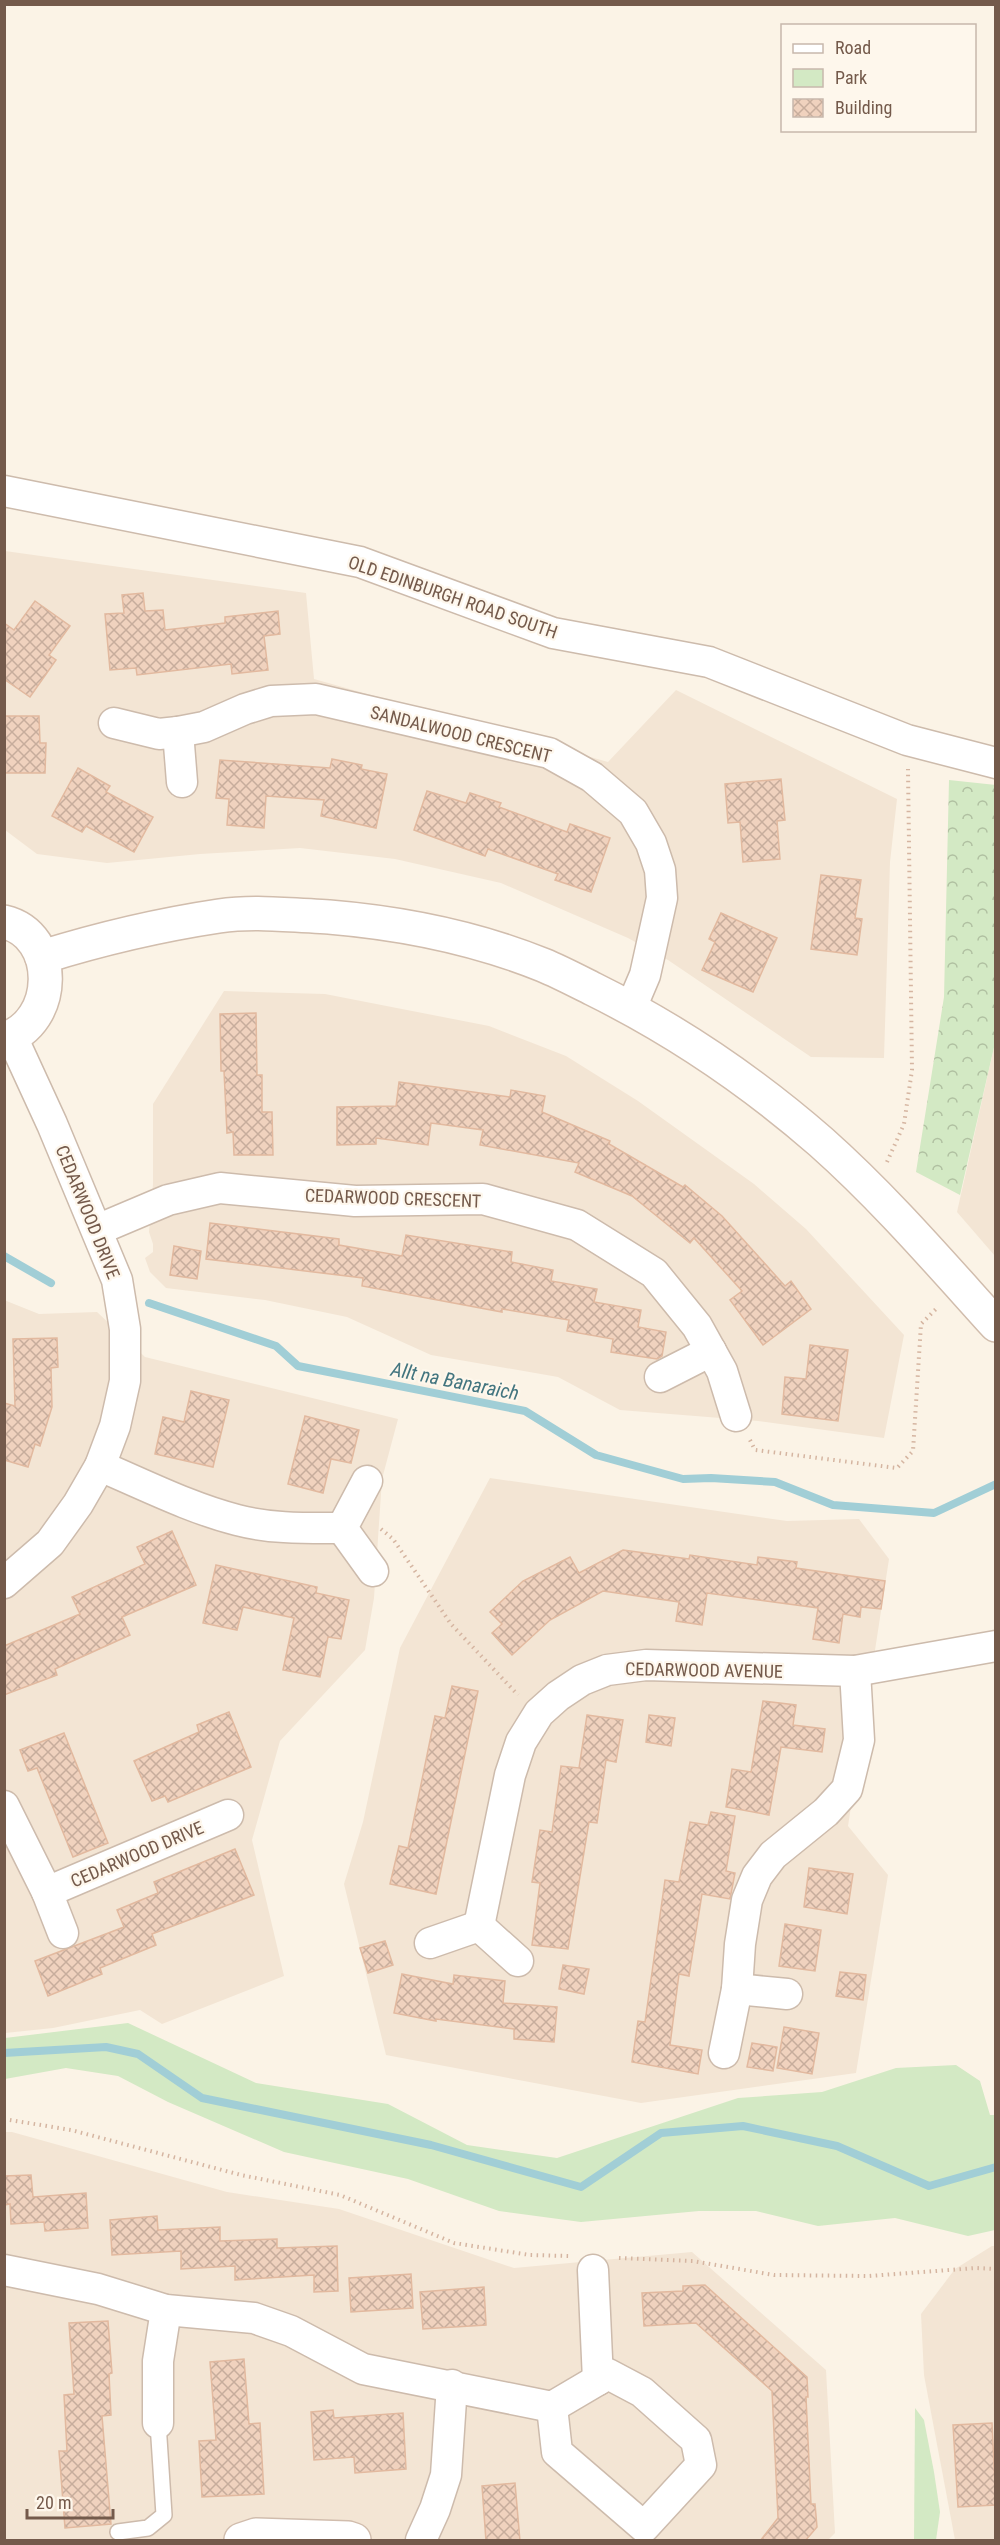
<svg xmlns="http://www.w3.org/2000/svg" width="1000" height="2545" font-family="'Roboto Condensed',sans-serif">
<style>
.residential{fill:#f3e5d4}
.green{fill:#d3e9c4}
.forest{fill:url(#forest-crowns)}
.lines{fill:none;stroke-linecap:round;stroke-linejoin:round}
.stream{stroke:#a1ced6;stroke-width:8}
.building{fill:url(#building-cross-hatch);stroke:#e2b99f;stroke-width:1.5}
.lane-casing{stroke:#cdbbac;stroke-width:18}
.street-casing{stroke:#cdbbac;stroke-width:33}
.secondary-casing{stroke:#d1bdad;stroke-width:36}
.path{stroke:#d5b5a1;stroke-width:4;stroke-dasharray:1.5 4.5;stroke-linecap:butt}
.lane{stroke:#fff;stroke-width:15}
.street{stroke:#fff;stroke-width:30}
.secondary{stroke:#fff;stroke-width:33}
.labels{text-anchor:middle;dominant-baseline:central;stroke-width:4.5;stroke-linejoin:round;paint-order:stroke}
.street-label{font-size:18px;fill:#745a4b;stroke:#fef7ec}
.water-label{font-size:20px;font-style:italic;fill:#43757f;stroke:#fef7ec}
</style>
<defs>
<pattern id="forest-crowns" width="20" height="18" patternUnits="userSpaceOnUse" patternTransform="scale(1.5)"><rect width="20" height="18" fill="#d3e9c4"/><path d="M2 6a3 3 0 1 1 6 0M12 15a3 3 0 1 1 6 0" fill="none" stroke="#b0c0a1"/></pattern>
<pattern id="building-cross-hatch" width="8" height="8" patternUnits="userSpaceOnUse" patternTransform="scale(1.5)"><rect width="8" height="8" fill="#f0d2be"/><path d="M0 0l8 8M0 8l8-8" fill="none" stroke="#c7ad9c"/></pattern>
</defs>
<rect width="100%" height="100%" fill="#fbf3e6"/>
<!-- residential -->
<g class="residential">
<polygon points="5,551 306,593 314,679 608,762 676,690 897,799 890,862 884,1058 811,1057 668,960 628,938 501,883 395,859 300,848 200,854 107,863 37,854 5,830"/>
<polygon points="224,991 325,994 489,1026 566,1056 638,1101 754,1184 806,1229 904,1335 884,1438 758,1421 620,1410 558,1377 431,1355 347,1317 265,1300 166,1288 150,1272 145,1258 153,1252 153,1244 149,1232 153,1184 153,1104"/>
<polygon points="995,1043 995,1256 957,1212"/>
<polygon points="4,1300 39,1314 97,1312 145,1357 398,1419 382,1479 374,1598 365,1650 280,1741 252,1840 284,1976 162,2024 140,2010 53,2028 5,2033"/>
<polygon points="490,1478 787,1521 859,1519 889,1559 848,1826 888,1875 856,2073 641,2103 386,2055 344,1884 363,1822 400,1648"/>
<polygon points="5,2132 12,2132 227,2192 339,2209 514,2268 692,2252 826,2370 835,2533 828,2540 5,2540"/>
<polygon points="992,2246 995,2246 995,2540 955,2540 924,2375 921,2314 955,2269"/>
</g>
<!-- green -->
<g class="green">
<polygon points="128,2023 256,2083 388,2104 467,2145 557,2158 738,2098 822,2092 896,2068 956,2065 980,2081 990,2115 995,2115 995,2230 968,2236 895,2218 818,2226 756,2211 699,2211 581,2222 499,2211 408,2179 284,2152 168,2102 118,2076 66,2068 5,2079 5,2038"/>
<polygon points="915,2408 924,2420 934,2472 940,2512 936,2540 914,2540"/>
</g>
<!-- forest -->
<polygon class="forest" points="949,780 996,785 995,1043 960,1195 916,1172 944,997"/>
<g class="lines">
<!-- stream -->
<g class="stream">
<polyline points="4,1256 51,1283"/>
<polyline points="149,1303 276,1346 298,1366 525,1411 596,1455 683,1479 711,1478 775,1482 833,1505 934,1513 996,1484"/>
<polyline points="4,2053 106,2047 138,2054 202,2098 431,2145 581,2187 661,2133 743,2126 837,2146 929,2186 996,2167"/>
</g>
</g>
<!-- building -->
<g class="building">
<polygon points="143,593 145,611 163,610 165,630 225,623 225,617 278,611 280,634 264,636 268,670 232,674 231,664 137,675 136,668 110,670 105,614 124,613 122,595"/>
<polygon points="35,601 70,626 49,655 56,660 30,697 4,679 4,623 14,630"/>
<polygon points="4,716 39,716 40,743 46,743 45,773 4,773"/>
<polygon points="332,759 362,765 361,769 387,774 376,828 321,816 324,800 266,796 264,828 227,825 229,799 216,798 220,760 330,768"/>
<polygon points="78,768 110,786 106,792 153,817 134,852 86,826 82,832 52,816"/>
<polygon points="781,779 785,820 777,821 780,859 743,862 740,822 728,823 725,784"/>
<polygon points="427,791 466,803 470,793 501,803 499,807 567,832 570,824 610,838 591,892 555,880 558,874 488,849 485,856 414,830"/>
<polygon points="821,875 861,880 855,918 862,919 857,955 811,949"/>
<polygon points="721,913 777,938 753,992 702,970 715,942 709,939"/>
<polygon points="256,1013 257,1075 262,1075 262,1112 272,1112 273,1155 234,1155 233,1132 227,1133 224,1071 221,1071 220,1014"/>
<polygon points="399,1082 510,1097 511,1090 545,1096 542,1112 610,1141 609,1144 683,1187 685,1185 722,1216 785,1286 791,1281 811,1309 763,1345 730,1300 742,1291 694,1238 690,1243 632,1196 575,1172 579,1163 480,1145 483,1130 431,1123 428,1145 376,1138 376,1144 337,1145 337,1107 396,1106"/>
<polygon points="210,1223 339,1239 339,1245 402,1256 406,1235 512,1252 511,1262 553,1270 551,1281 597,1289 594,1302 641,1310 638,1327 666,1332 662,1356 657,1359 611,1352 613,1339 567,1331 569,1320 502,1309 502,1312 362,1286 363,1278 206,1259"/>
<polygon points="174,1246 201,1251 197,1279 170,1275"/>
<polygon points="57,1338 58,1367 51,1368 52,1407 40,1446 35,1444 28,1467 4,1460 4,1403 15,1406 13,1339"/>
<polygon points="810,1345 848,1350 838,1421 782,1414 785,1377 806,1379"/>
<polygon points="191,1391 229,1400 213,1467 155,1454 163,1417 184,1422"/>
<polygon points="305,1416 359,1430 351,1463 331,1459 323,1493 288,1484"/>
<polygon points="172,1531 196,1585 122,1617 130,1635 55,1669 57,1675 4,1695 4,1646 80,1614 72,1597 145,1564 137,1547"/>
<polygon points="623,1550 689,1559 690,1555 757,1565 758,1557 797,1562 796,1568 885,1581 881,1609 861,1607 860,1617 843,1614 839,1643 813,1639 818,1608 707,1593 702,1625 676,1621 679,1602 603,1591 550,1620 512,1655 492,1633 502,1624 490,1612 523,1581 570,1557 579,1573"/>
<polygon points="216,1565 317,1587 316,1593 349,1600 341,1639 328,1637 320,1677 283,1670 294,1618 243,1607 237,1630 203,1623"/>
<polygon points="452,1686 478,1691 436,1894 390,1884 399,1846 408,1848 435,1716 445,1718"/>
<polygon points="763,1701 796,1705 793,1725 825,1729 822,1752 781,1747 769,1815 726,1807 732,1769 751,1772"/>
<polygon points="229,1712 251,1767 168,1802 165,1796 152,1801 134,1761 199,1732 197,1725"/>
<polygon points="587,1715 623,1720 616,1762 606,1760 597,1823 589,1822 568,1949 532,1945 540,1883 532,1882 540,1830 552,1832 561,1766 579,1768"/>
<polygon points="649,1715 675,1718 671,1746 646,1742"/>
<polygon points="64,1733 108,1843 73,1857 37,1768 28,1771 20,1750"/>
<polygon points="711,1812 735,1816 726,1871 735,1873 730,1899 702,1894 689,1976 679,1974 670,2045 702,2050 698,2074 632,2062 638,2021 645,2022 665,1880 679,1882 690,1822 708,1825"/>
<polygon points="235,1849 254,1895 152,1934 156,1945 100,1968 102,1974 48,1996 35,1961 124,1927 117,1910 158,1893 154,1882"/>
<polygon points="809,1868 853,1874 847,1914 804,1907"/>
<polygon points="785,1924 821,1930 815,1971 779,1966"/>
<polygon points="385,1941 393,1965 368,1973 360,1948"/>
<polygon points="563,1965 589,1969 584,1994 559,1989"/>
<polygon points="840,1972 866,1975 863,2000 836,1996"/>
<polygon points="402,1974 453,1984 454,1975 505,1981 503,2003 557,2007 554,2042 514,2039 514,2029 436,2019 436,2021 394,2013"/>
<polygon points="784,2027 819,2033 812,2074 777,2068"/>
<polygon points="752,2043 777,2047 773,2071 747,2067"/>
<polygon points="31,2175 33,2197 86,2193 88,2228 45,2231 44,2222 11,2224 10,2204 4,2205 4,2176"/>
<polygon points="157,2216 158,2230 220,2227 220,2241 277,2239 277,2248 337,2246 338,2291 314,2292 314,2275 235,2280 235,2266 181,2269 181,2251 112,2255 110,2220"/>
<polygon points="411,2274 413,2308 351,2312 349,2278"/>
<polygon points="705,2285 807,2377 808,2397 806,2397 811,2504 815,2504 817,2527 805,2541 760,2541 778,2518 772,2391 696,2323 644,2326 642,2293 683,2291 683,2286"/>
<polygon points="484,2287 486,2325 423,2329 420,2292"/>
<polygon points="108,2321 112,2373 109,2374 111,2415 102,2416 111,2524 65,2528 59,2451 67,2451 64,2395 74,2394 69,2323"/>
<polygon points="244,2359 249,2424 260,2423 264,2494 202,2497 199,2441 216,2440 210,2362"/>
<polygon points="333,2410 334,2418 403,2413 406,2469 355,2473 354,2457 314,2460 311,2412"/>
<polygon points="992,2423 996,2505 958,2507 953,2425"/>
<polygon points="515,2483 520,2541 486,2541 482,2486"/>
</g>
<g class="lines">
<defs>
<polyline id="lane" points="118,2532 148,2528 164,2515 158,2423"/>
<g id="street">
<polyline points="4,491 360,562 553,633 709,662 907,740 996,763"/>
<polyline points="114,723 159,734 178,732 204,727 245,709 271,701 316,699 549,753 592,777 633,812 651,843 660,870 662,898 645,975 631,1008"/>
<polyline points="178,732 182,782"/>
<polyline points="97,1230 168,1200 220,1188 355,1201 483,1199 577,1225 654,1273 697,1326 722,1371 736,1416"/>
<polyline points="660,1377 711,1351"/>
<path d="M100,1466C145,1485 190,1508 237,1520C271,1529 307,1528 342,1528"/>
<polyline points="367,1481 342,1528 373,1571"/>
<polyline points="4,1583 50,1543 78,1504 100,1466 115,1426 125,1381 125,1329 117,1280 52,1124 12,1037"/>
<polyline points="4,1806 47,1892 228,1815"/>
<polyline points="47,1892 63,1933"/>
<polyline points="479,1926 510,1775 521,1742 539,1713 558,1696 582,1680 607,1670 646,1665 855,1671 996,1646"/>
<polyline points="430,1943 479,1926 518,1961"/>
<polyline points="737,1989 787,1994"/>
<polyline points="724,2053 737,1989 740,1944 747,1900 757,1876 773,1855 826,1812 847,1789 859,1740 855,1671"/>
<polyline points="4,2270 98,2289 166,2310 254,2318 291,2331 363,2369 552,2407"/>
<polyline points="593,2270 598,2380"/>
<polygon points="608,2374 642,2392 696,2440 701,2465 644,2527 557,2452 552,2407"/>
<polyline points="158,2423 158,2361 166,2310"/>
<polyline points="421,2540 435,2509 446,2475 452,2385"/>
</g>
<g id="secondary">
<path d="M4,922C60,935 58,1023 4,1039"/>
<path d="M42,957C100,939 159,925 219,916C255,911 293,915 329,917C401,923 476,938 543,965C560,972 577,981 593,989C676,1030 751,1081 821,1142C884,1198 939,1262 996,1325"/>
<polyline points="241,2540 256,2535 348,2538 354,2540"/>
</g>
</defs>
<!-- lane casing -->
<use href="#lane" class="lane-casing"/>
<!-- street casing -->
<use href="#street" class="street-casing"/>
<!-- secondary casing -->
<use href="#secondary" class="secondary-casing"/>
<!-- path -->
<g class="path">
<polyline points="887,1162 904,1124 912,1070 908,769"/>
<polyline points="750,1440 755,1450 897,1468 913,1451 921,1324 938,1307"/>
<polyline points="381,1529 393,1539 451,1624 518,1695"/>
<polyline points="4,2119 71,2130 241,2175 340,2195 454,2243 530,2255 569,2256"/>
<polyline points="619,2258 693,2261 774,2275 869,2276 976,2268 996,2269"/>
</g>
<!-- lane -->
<use href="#lane" class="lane"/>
<!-- street -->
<use href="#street" class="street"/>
<!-- secondary -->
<use href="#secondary" class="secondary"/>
</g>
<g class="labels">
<!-- street labels -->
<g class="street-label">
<text transform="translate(453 597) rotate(19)">OLD EDINBURGH ROAD SOUTH</text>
<text transform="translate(461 734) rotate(14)">SANDALWOOD CRESCENT</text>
<text transform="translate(393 1198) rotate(2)">CEDARWOOD CRESCENT</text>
<text transform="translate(88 1212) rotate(68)">CEDARWOOD DRIVE</text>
<text transform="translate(704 1670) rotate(1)">CEDARWOOD AVENUE</text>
<text transform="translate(137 1854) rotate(-23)">CEDARWOOD DRIVE</text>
</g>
<!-- water labels -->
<g class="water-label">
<text transform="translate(455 1381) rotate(11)">Allt na Banaraich</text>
</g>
</g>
<!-- border -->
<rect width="1000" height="2545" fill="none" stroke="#745a4b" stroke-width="12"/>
<!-- legend -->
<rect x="781" y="24" width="195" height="108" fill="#fef7ec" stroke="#c7b8ac" stroke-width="1.5"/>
<rect x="793" y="44" width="30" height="9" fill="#ffffff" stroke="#c7b8ac" stroke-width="1.5"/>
<text x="835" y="54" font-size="18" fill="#745a4b">Road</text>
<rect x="793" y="69" width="30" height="18" fill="#d3e9c4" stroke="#c7b8ac" stroke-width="1.5"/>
<text x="835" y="84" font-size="18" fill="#745a4b">Park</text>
<rect x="793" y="99" width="30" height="18" fill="url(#building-cross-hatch)" stroke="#c7b8ac" stroke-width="1.5"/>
<text x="835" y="114" font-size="18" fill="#745a4b">Building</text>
<!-- scale -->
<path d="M27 2509v9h86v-9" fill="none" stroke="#745a4b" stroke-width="3"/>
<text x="36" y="2509" font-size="18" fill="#745a4b" stroke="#fef7ec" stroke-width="4.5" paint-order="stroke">20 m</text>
</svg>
